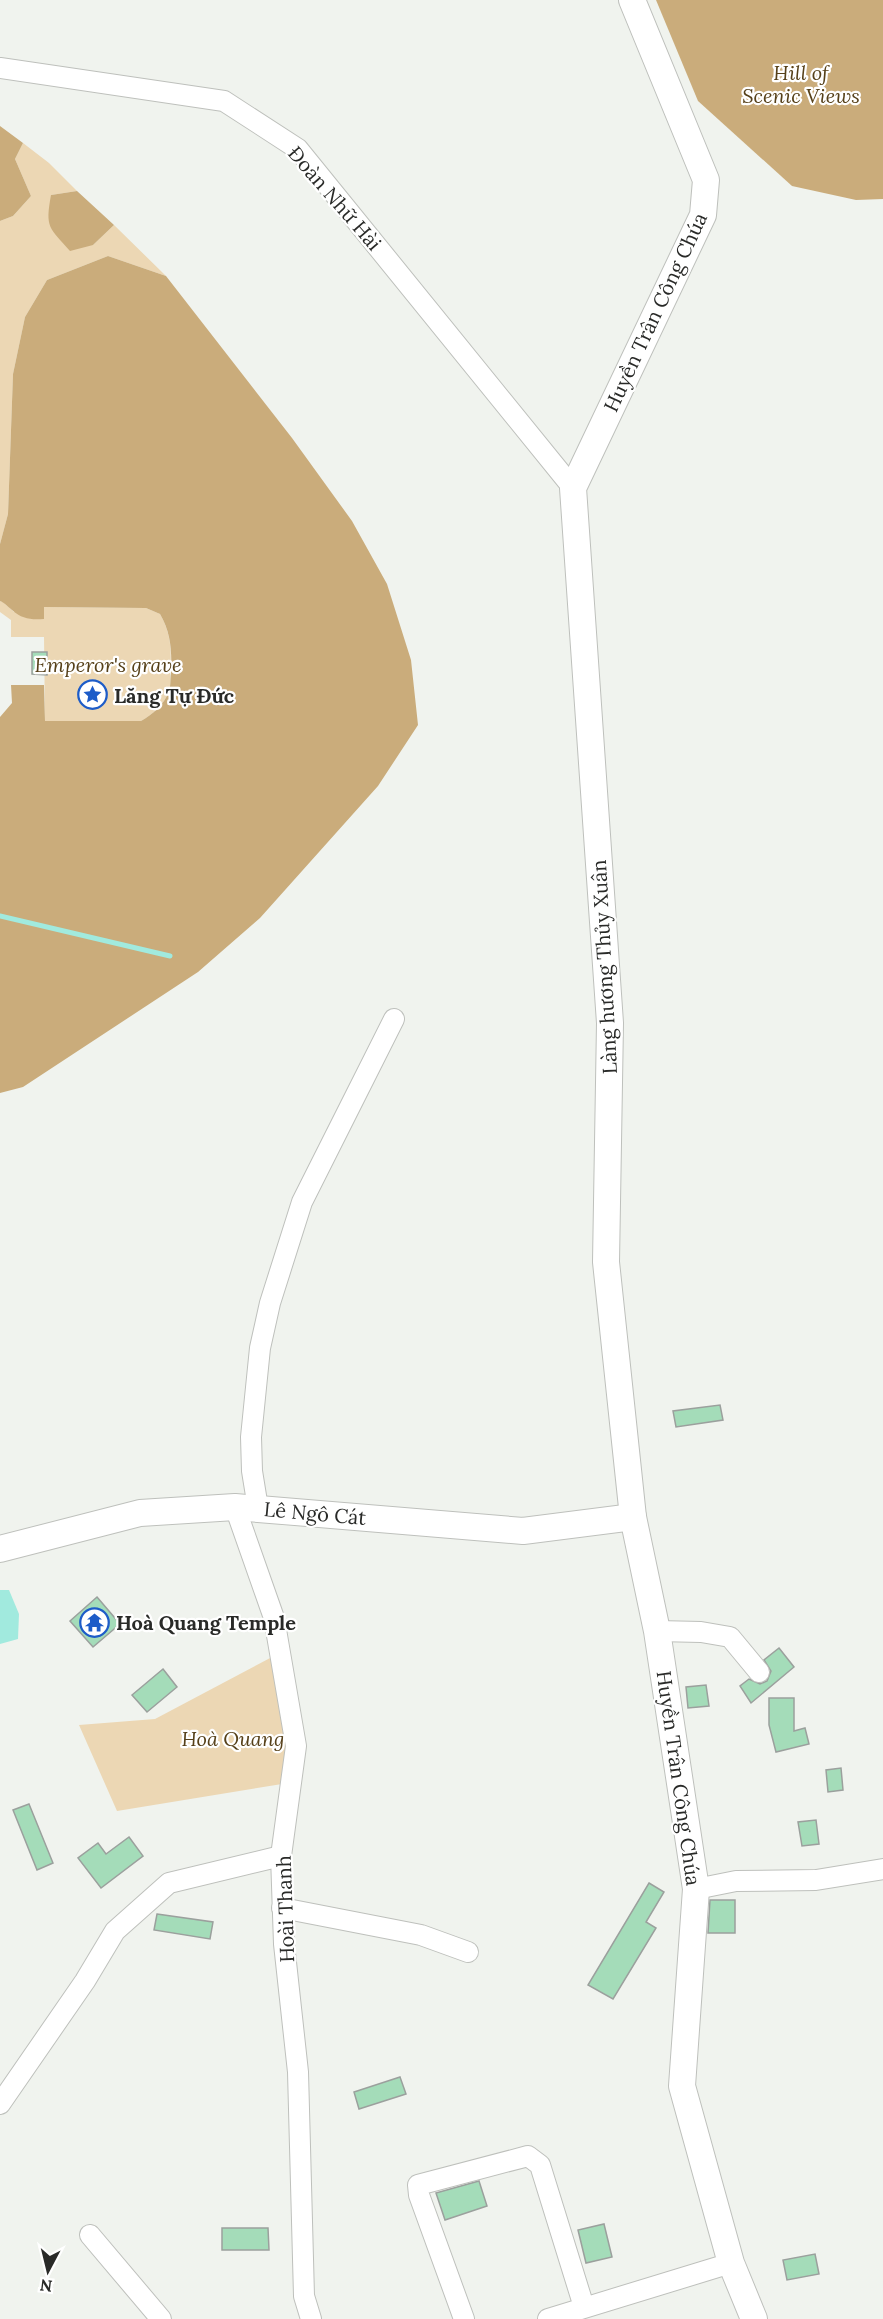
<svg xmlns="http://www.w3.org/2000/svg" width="883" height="2319" font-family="Lora,serif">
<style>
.green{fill:#ecd7b4}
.forest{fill:#caac7b}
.water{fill:#a1eade}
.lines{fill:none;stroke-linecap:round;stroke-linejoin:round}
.stream{stroke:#a1eade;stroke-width:5}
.building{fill:#a4dcb9;stroke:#9ba09d;stroke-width:1.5}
.minor-casing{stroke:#bec0bc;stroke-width:22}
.tertiary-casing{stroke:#bec0bc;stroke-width:28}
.minor{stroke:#fff;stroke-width:20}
.tertiary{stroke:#fff;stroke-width:26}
.labels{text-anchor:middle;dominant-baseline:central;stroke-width:4.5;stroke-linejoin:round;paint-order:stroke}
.park-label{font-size:20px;font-style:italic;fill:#564019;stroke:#fff}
.street-label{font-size:20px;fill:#292a28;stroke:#fff}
.poi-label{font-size:20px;font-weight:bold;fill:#292a28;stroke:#fff;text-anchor:start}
</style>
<rect width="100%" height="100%" fill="#f0f3ee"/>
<!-- green -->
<g class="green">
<polygon points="23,143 49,163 77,191 51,195 93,245 114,225 166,276 108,256 47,280 25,317 13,374 8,514 0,544 0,221 13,216 31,196 15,159"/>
<path d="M0,601L3,602L14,612L44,607L146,608L160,614C171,633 172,651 170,673C170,678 171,686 169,691C165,704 152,715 141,721H45L44,637H11V620L0,612Z"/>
<polygon points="272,1657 289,1732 282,1784 117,1811 79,1725 155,1719"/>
</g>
<!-- forest -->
<g class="forest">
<polygon points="656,0 883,0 883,199 856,200 792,186 698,101"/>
<polygon points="0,126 23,143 15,159 31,196 13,216 0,221"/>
<path d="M77,191L114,225L93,245L70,251C49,227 45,228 51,195Z"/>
<path d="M108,256L166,276L292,438L352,521L387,584L411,660L418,725L378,786L260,918L198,972L23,1087L0,1093V717L12,703L11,685H44L45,721H141C152,715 165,704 169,691C171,686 170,678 171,673C172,651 171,633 160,614L146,608L44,607V619C31,620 22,619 12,610C7,606 5,603 0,601V544L8,514L13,374L25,317L47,280Z"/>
</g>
<!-- water -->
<polygon class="water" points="0,1590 9,1590 19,1614 18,1639 0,1644"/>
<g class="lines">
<!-- stream -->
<polyline class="stream" points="0,916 170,956"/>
</g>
<!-- building -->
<g class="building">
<polygon points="32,652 47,652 47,675 32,674"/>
<polygon points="720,1405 723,1420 676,1427 673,1411"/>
<polygon points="97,1597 120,1624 93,1647 70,1621"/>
<polygon points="779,1648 794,1667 751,1703 740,1686 749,1679 760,1684 767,1681 771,1671 764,1660"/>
<polygon points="163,1669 177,1687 147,1712 132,1695"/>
<polygon points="706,1685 709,1706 688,1708 686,1687"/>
<polygon points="769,1698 794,1698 794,1731 805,1728 809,1744 776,1752 769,1725"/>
<polygon points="841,1768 843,1790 828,1792 826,1770"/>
<polygon points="29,1804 53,1863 37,1870 13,1810"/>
<polygon points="816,1820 819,1844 802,1846 798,1822"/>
<polygon points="129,1837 143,1856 101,1888 78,1858 98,1843 106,1854"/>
<polygon points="649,1883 664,1892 646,1922 656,1928 613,1999 588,1985"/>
<polygon points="710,1900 735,1900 735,1933 708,1933"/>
<polygon points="157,1914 213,1922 210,1939 154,1930"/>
<polygon points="400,2077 406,2094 359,2109 354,2092"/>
<polygon points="479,2181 487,2206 445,2220 436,2193"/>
<polygon points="604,2224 612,2257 586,2263 578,2230"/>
<polygon points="222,2228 268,2228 269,2250 222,2250"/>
<polygon points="815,2254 819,2274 787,2280 783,2260"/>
</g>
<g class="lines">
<defs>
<g id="minor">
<polyline points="0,68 224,101 298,149 573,488"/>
<polyline points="235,1507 274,1618 296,1746 281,1856 284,1944 298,2072 304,2296 311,2319"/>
<polyline points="258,1508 252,1471 251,1437 260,1348 270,1303 302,1202 394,1019"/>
<polyline points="657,1631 701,1632 730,1637 759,1672"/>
<polyline points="696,1889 736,1881 816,1880 883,1869"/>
<polyline points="282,1908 421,1935 468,1952"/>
<polyline points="0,2104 85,1981 115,1931 169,1883 281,1856"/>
<polyline points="90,2235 161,2319"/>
<polyline points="464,2319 419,2195 418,2185 528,2156 540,2165 584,2307"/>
<polyline points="548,2319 731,2263"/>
</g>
<g id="tertiary">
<polyline points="632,0 706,180 703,215 573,488 610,1023 606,1262 633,1517 657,1631 696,1889 682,2086 731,2263 754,2319"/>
<polyline points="0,1549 140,1513 235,1507 523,1531 633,1517"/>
</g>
</defs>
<!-- minor casing -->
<use href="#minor" class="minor-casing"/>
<!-- tertiary casing -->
<use href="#tertiary" class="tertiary-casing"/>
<!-- minor -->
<use href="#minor" class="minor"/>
<!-- tertiary -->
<use href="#tertiary" class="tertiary"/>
</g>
<!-- icons -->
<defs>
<symbol id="sight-ring" viewBox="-11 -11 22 22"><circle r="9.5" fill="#fff" stroke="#1d5cc8" stroke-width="1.5"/><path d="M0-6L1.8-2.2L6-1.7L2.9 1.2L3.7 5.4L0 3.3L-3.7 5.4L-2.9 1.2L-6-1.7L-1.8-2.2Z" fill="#1d5cc8"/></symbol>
<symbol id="temple-ring" viewBox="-11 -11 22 22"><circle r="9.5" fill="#fff" stroke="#1d5cc8" stroke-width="1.5"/><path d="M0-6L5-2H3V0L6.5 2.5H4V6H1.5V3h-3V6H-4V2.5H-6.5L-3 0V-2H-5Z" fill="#1d5cc8"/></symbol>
</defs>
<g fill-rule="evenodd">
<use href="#sight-ring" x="76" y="678" width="33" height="33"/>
<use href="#temple-ring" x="78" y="1606" width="33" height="33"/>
</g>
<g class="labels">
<!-- park labels -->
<g class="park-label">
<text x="801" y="72">Hill of<tspan x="801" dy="23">Scenic Views</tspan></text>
<text x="108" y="664">Emperor's grave</text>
<text x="233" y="1738">Hoà Quang</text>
</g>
<!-- street labels -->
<g class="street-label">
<text transform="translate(335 198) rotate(49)">Đoàn Nhữ Hài</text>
<text transform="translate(655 312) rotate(-65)">Huyền Trân Công Chúa</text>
<text transform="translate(604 967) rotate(-93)">Làng hương Thủy Xuân</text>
<text transform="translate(315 1513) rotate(5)">Lê Ngô Cát</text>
<text transform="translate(679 1778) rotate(82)">Huyền Trân Công Chúa</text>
<text transform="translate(285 1909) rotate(-92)">Hoài Thanh</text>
</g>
<!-- poi labels -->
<g class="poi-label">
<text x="114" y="695">Lăng Tự Đức</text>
<text x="116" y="1622">Hoà Quang Temple</text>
</g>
</g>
<!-- north arrow -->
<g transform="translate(48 2271) rotate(187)" stroke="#ffffff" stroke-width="4.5" paint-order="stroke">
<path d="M0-4.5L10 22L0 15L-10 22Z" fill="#292a28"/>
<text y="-9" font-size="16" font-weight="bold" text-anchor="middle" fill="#292a28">N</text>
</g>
</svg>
